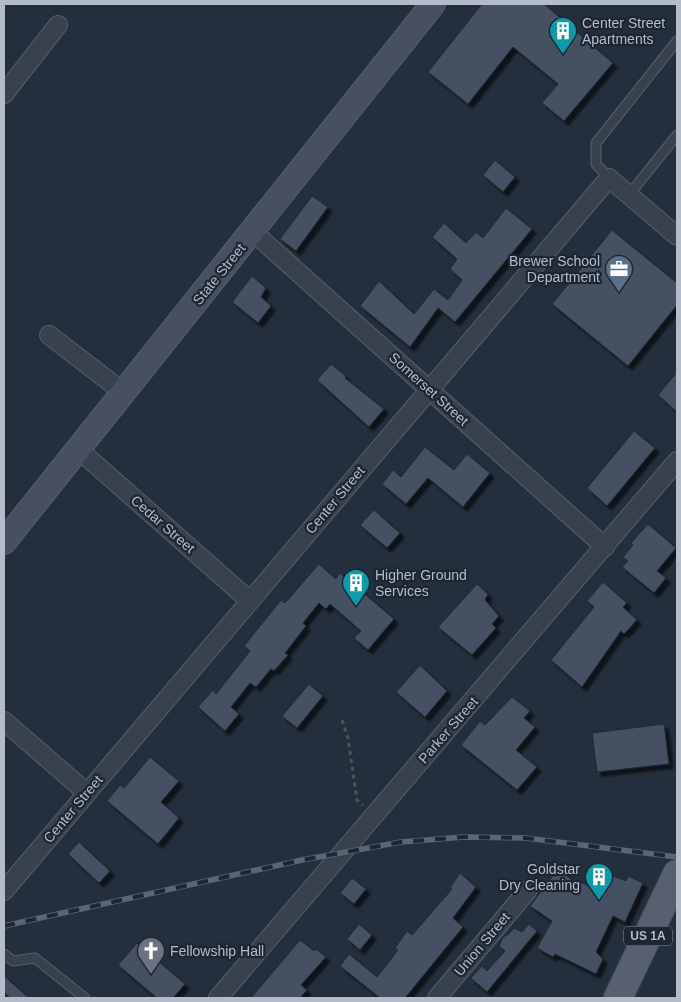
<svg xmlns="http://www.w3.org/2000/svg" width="681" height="1002" font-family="Arial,sans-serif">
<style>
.building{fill:#455162;stroke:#1f2835;filter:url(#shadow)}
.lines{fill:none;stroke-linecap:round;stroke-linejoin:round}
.service-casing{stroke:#565f6c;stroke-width:11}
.minor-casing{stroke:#565f6c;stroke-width:20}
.secondary-casing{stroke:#565f6c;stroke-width:26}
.primary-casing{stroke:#414a57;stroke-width:30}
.path{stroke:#44595c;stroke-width:3;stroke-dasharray:4 4;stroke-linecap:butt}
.service{stroke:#38414e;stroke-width:9}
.minor{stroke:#38414e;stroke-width:18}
.secondary{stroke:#465061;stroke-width:24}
.primary{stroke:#56606e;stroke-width:28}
.rail-casing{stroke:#5a6575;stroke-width:5.5}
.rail{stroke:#1d2633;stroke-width:4;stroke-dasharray:11;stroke-linecap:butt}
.labels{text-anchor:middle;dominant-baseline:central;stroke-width:4.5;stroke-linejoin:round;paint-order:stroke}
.shield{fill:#1d2633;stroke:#878f9c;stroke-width:1}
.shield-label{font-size:12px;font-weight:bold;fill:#b4bcc9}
.poi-label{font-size:14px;fill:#b4bcc9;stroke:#1d2633;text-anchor:start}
.street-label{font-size:14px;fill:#b4bcc9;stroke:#1d2633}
</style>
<defs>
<filter id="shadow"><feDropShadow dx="4.5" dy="4.5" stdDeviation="1" flood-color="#0009"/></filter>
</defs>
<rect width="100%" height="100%" fill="#242f3e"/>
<!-- building -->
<g class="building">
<polygon points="482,4 544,4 613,63 564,121 542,103 558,84 513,47 468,104 428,72"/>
<polygon points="495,160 515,177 503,192 483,175"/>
<polygon points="312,196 328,207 296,251 280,239"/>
<polygon points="506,208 532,229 455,322 438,308 410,347 360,306 379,281 414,314 434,289 448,300 462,280 450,269 457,259 432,237 444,223 466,243 476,232 483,238"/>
<polygon points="612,230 677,283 677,305 628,366 552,304"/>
<polygon points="252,276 266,288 261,297 271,306 258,323 232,302"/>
<polygon points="331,364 346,376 345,378 384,409 369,427 317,380"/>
<polygon points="677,372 677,412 658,395"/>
<polygon points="634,431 655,448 607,506 587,488"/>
<polygon points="425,447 454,470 467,454 490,473 463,507 428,478 406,504 382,484 393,470 401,477"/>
<polygon points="374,510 400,533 387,548 360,525"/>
<polygon points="648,524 676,548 657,571 666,578 654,593 622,567 628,561 623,557 633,545 631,543"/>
<polygon points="319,564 336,579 340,573 394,619 368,650 354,638 361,631 330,604 326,609 319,603 303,623 306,626 285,653 288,655 274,671 271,669 256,687 250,683 231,707 239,714 225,731 198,707 213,690 216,694 250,651 244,646 281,600 285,603"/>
<polygon points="603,582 627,603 623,607 637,620 624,634 621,631 582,687 551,660 594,607 587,601"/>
<polygon points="477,584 488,594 485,600 499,616 492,624 496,628 472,655 438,627"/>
<polygon points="420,665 447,691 425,717 396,692"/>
<polygon points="309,684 323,696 297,728 282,716"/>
<polygon points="512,697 530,711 524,718 535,727 516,750 537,767 517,790 461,745 480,721 485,725"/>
<polygon points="664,724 669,764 597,772 592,733"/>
<polygon points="150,757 179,781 161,802 179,818 158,844 107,801 120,785 124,788"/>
<polygon points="79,842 110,871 99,883 68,854"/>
<polygon points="558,869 576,883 578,881 593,888 599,875 616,877 626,881 628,876 643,883 625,922 613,916 596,952 603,959 596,974 555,954 553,957 537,948 552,921 530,906"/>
<polygon points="460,873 476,887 453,918 463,927 405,998 380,998 340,966 349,954 377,977 398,950 395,948 407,931 412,935 452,889 450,888"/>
<polygon points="352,878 366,889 354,904 340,893"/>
<polygon points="359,924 372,935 360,950 347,939"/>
<polygon points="529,924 537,931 487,992 471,978 482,966 487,971 505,951 499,946 503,937 509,934 514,928 522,932"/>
<polygon points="300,940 314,951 316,949 326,957 301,985 307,990 300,998 251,998"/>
<polygon points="137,943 185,984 173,998 157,998 118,965"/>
<polygon points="4,976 29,998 10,998 4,992"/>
</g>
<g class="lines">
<defs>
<g id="service">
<polyline points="609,178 596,164 596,143 677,41"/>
<polyline points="629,195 677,135"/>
<polyline points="4,954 13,961 35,958 85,998"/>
</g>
<g id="minor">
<polyline points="4,94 58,25"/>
<polyline points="253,232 605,547"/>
<polyline points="49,335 123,392"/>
<polyline points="77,448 250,601"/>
<polyline points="4,721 87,793"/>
<polyline points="4,891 609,178 677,236"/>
<polyline points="218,998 677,461"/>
<polyline points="437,998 528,890"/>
</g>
<polyline id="secondary" points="4,542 433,4"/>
<polyline id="primary" points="618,998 677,874"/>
</defs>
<!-- service casing -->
<use href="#service" class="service-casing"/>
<!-- minor casing -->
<use href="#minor" class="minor-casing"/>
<!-- secondary casing -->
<use href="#secondary" class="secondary-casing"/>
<!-- primary casing -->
<use href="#primary" class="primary-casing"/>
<!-- path -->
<polyline class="path" points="342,720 348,738 357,800 363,805"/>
<!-- service -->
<use href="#service" class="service"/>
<!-- minor -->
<use href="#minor" class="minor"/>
<!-- secondary -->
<use href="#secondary" class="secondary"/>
<!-- primary -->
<use href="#primary" class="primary"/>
<defs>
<polyline id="rail" points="4,926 302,860 401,842 464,837 526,838 677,857"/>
</defs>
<!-- rail casing -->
<use href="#rail" class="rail-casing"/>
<!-- rail -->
<use href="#rail" class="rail"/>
</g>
<!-- icons -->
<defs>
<symbol id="building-pin" viewBox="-11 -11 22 30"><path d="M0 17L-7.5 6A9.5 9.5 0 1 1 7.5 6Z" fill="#0f9aa8" stroke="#1d2633"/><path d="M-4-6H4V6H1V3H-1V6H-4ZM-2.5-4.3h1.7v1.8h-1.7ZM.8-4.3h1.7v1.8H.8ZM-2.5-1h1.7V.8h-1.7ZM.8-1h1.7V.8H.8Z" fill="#fff"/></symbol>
<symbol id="office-pin" viewBox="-11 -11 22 30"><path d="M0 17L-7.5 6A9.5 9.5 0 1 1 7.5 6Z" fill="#5c6f8a" stroke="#1d2633"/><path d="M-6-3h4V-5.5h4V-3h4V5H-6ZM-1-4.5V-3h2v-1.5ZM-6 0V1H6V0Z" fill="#fff"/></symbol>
<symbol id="church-pin" viewBox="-11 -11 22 30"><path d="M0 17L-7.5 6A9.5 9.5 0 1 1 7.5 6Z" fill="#6b7280" stroke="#1d2633"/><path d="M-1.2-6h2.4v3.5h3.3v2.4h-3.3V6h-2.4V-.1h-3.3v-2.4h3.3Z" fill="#fff"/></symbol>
</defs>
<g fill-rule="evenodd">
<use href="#building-pin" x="547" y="15" width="32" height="43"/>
<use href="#office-pin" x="603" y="253" width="32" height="43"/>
<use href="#building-pin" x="340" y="567" width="32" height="43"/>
<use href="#building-pin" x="583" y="861" width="32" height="43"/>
<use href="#church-pin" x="135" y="935" width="32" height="43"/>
</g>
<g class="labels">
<!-- shield labels -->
<rect class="shield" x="624" y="926.5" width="48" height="19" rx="4"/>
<g class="shield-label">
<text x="648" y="936">US 1A</text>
</g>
<!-- poi labels -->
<g class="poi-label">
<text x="582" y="23">Center Street<tspan x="582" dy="16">Apartments</tspan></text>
<text x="600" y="261" text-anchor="end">Brewer School<tspan x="600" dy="16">Department</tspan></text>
<text x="375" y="575">Higher Ground<tspan x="375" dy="16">Services</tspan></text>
<text x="580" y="869" text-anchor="end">Goldstar<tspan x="580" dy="16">Dry Cleaning</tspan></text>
<text x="170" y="951">Fellowship Hall</text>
</g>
<!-- street labels -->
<g class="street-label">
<text transform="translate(219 274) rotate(-51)">State Street</text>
<text transform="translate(429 389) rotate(42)">Somerset Street</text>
<text transform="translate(335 500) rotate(-50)">Center Street</text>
<text transform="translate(163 524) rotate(41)">Cedar Street</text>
<text transform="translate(448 730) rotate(-49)">Parker Street</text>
<text transform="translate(73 809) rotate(-50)">Center Street</text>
<text transform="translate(482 944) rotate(-50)">Union Street</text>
</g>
</g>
<!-- border -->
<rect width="681" height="1002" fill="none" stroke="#b4bcc9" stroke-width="10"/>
</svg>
